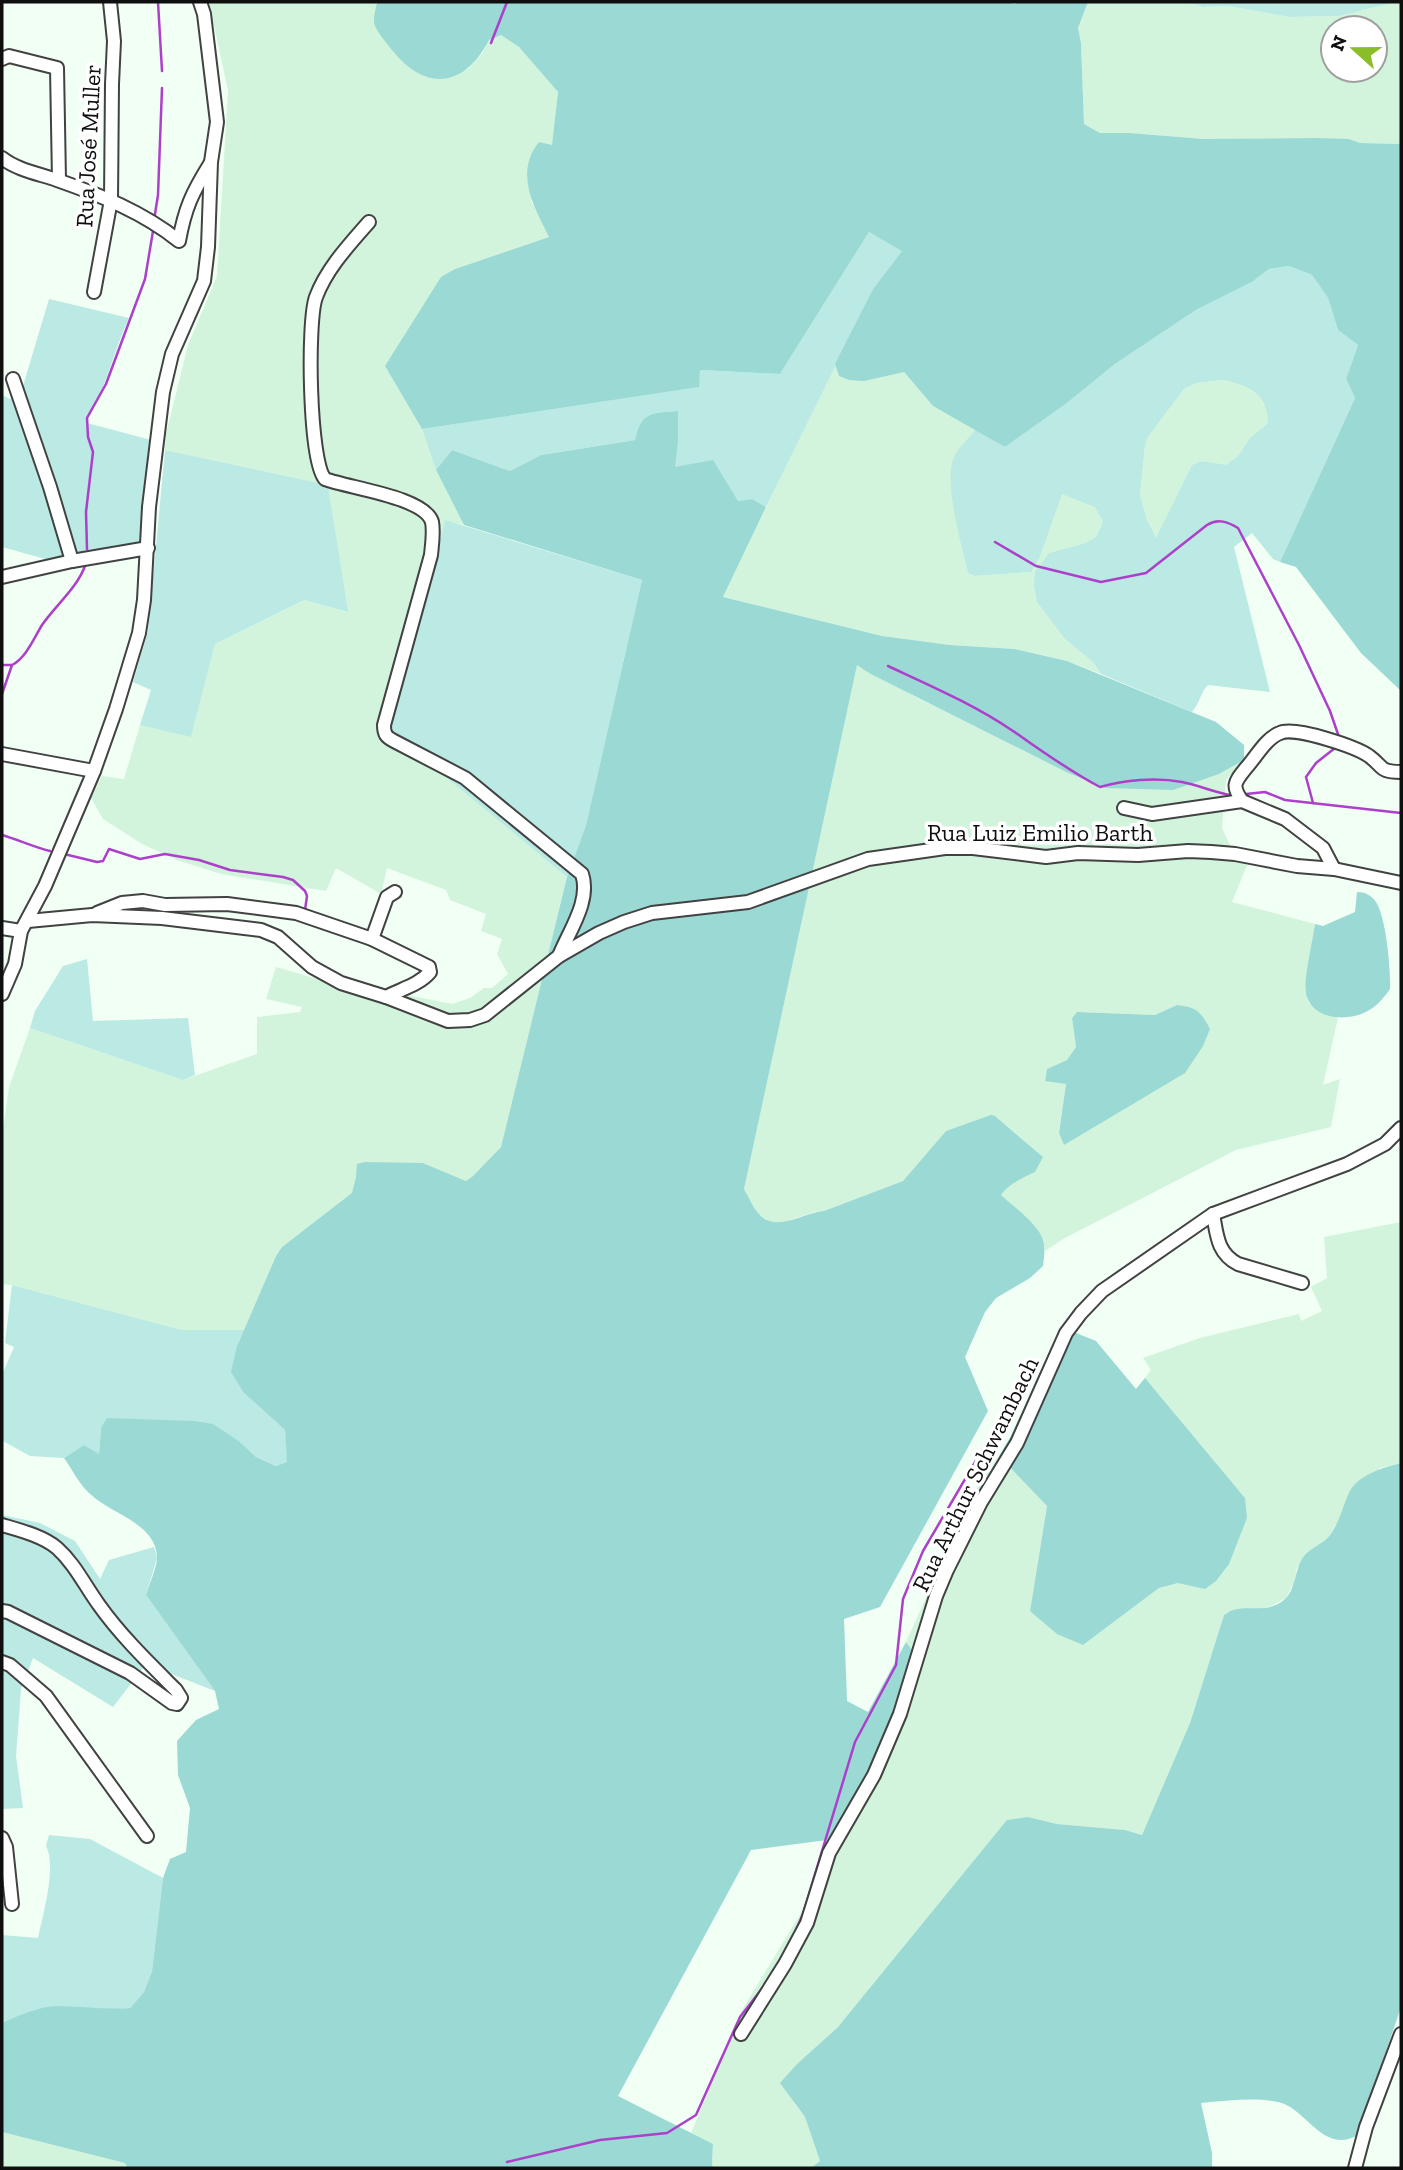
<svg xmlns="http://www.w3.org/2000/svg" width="1403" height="2170" font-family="'Zilla Slab',serif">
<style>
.farmland{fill:#d2f4dc;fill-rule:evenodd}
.green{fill:#bbe9e3;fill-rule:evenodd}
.forest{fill:#9bd9d5}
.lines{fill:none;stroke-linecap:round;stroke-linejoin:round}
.stream{stroke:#ad40ca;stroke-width:2.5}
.minor-casing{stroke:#424242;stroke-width:16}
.minor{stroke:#fff;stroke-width:12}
.labels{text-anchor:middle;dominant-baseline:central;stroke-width:7;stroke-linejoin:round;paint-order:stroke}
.street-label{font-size:24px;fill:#0f0f0f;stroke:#fff}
</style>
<rect width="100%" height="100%" fill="#f1fff4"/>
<!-- farmland -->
<g class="farmland">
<polygon points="209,2 377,2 373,22 457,75 469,68 482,54 489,40 501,35 519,47 558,92 552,146 531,201 549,237 455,269 385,366 422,429 436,470 464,525 445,521 390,746 443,775 567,877 501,1147 473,1176 466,1181 423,1163 356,1177 353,1193 282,1247 276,1256 244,1330 182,1330 12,1285 2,1284 2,1137 9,1087 30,1028 183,1080 257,1054 257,1017 300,1012 302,1007 266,999 276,967 380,997 407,995 452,1004 470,998 484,988 492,988 508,974 497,954 502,939 481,931 486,914 450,900 446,890 387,868 381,894 336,868 326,891 221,874 177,860 142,844 103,819 91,798 102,776 124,779 140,725 191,736 215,644 304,600 347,612 328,485 165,450 166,434 188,345 217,276 228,91"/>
<path d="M1088,2H1188L1203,7L1227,6L1290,17L1339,16L1382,3L1401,2V144L1359,143L1349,139H1204L1130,133H1100L1084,124L1081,43L1078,28ZM1333,28H1375V70H1333Z"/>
<polygon points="835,364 839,376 904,372 933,406 976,429 953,458 953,500 968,573 973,576 1031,572 1040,557 1062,493 1095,506 1103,522 1096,537 1085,543 1049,553 1038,602 1065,639 1093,662 1101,674 1067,661 1016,649 950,645 882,636 723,597"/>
<polygon points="1223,380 1243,384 1259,396 1268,411 1268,423 1250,438 1238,456 1226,466 1201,461 1192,465 1157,538 1154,536 1147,520 1140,495 1145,446 1148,437 1184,389 1196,383"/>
<path d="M857,664L916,697L1066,772L1219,774L1244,760L1226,780L1222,828L1235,856L1250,858L1232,902L1315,924L1305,991L1309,1003L1320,1012L1338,1018L1323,1085L1340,1079L1331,1127L1236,1150L1065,1238L1045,1251L1043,1238L1033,1225L1001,1195L1005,1189L1018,1180L1035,1172L1042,1156L995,1116L946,1131L903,1181L824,1211L815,1212L780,1223H772L758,1214L744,1189ZM1177,1005L1059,1132L1066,1084L1045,1080L1047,1069L1067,1060L1076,1047L1072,1018L1077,1012L1155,1015Z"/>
<polygon points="1401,1222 1401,1463 1380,1468 1337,1523 1328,1538 1297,1568 1294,1582 1286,1598 1271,1606 1256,1610 1233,1610 1224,1615 1190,1723 1142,1835 1125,1830 1057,1824 1028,1817 838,2027 797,2064 794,2103 805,2117 820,2161 811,2168 713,2168 712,2163 713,2145 691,2133 741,2012 813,1893 816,1873 827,1840 867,1782 901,1718 920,1675 918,1658 906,1642 930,1589 956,1546 980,1479 999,1456 1047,1506 1030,1610 1083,1645 1159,1588 1178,1583 1245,1498 1145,1378 1151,1370 1143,1358 1200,1338 1299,1314 1301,1321 1322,1311 1311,1287 1327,1278 1324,1237"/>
<polygon points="2,2132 126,2163 128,2168 2,2168"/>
</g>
<!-- green -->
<g class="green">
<polygon points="1188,2 1394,2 1339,16 1290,17 1227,6 1203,7"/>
<path d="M869,232L903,250L873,289L766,507L752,499L738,501L674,467L678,442V411C652,413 641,411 635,440L541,455L510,471L452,450L436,470L422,429L698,387L700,370L780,374Z"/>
<path d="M1289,266L1312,275L1328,298L1338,330L1358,345L1346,379L1355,398L1280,562L1273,559L1252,533L1234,547L1270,692L1208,685C1200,693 1200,703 1192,712L1101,674L1093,662L1065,639L1037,602L1034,585L1035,572L1049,553L1085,543L1096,537L1103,522L1095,507L1062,494L1040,557L1031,572L974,576L968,573C962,546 944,485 953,459C957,449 969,438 976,429L1005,447L1067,403L1115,364L1196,310L1252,282L1269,269ZM1223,380C1248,385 1268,394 1268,423L1250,438L1238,456L1226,465L1201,461L1192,465L1156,538L1147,520L1140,495L1145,446L1148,437L1184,389L1196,383Z"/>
<path d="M49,299L129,318C118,341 112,364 103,387C98,401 89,407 87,423L151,440L141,556L67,565L2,547V395L10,399L23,386Z"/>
<polygon points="165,450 328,485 348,612 304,600 215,644 191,737 140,725 151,690 133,682 148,632"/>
<polygon points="445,520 642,580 586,825 567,877 443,775 390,746 381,737 427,549 439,546"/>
<polygon points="87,959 93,1021 188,1018 195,1075 183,1080 30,1028 35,1011 63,966"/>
<polygon points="12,1285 182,1330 244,1330 237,1346 244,1393 285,1430 288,1462 276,1466 256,1457 240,1442 101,1428 99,1455 84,1445 64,1458 30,1456 3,1441 2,1375 14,1347 5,1343"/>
<polygon points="2,1515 40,1523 75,1541 100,1579 109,1560 154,1547 157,1558 146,1595 215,1691 146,1664 113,1707 33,1658 21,1689 16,1756 23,1808 2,1809"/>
<path d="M49,1835L90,1839L163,1878L152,1971L144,1992L130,2008L106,2010L54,2006L2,2023V1935L38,1938C43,1915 57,1866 46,1846Z"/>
</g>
<!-- forest -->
<g class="forest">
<path d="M377,2H1003L1016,4L1017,2H1088L1078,28L1081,43L1084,124L1100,133H1130L1204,139L1317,138L1349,139L1360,143L1401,144V691L1361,653L1296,567L1280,562L1355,398L1346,379L1358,345L1338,330L1328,298L1312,275L1289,266L1269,269L1252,282L1196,310L1115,364L1067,403L1005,447L933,406L904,372L864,381L849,380L839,376L835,364L873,289L902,251L869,232L780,374L700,370L699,387L422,429L385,366L441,277L455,269L549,237C534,207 514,173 539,142L552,145L558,92L519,47L501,35L489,40C465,87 426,93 392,50C386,42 377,33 374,23C373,17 376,8 377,2Z"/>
<path d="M678,411V442L675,467L713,460L738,501L752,499L766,507L723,597L882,636L950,645L1015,649L1067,661L1216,722L1244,745V760L1219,774L1173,790L1106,788L1066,772L869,673L857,665L744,1189C749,1197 753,1208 759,1214C776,1233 803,1213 824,1211L903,1181L946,1131L991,1115L995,1116L1043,1157L1035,1172C1023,1178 1009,1183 1001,1195C1014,1207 1034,1221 1042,1237C1046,1246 1044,1257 1043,1266L1030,1278L996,1298L985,1312L965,1357L988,1411L880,1607L844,1619L847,1701L868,1712L906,1642L918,1658L920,1675L901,1718L867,1782L827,1840L751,1850L618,2096L713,2144L712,2163L713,2168H128L125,2163L2,2132V2023C18,2016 38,2007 56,2006C81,2006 104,2010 130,2008L144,1992L152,1971L163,1878L170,1859L186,1852L190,1808L178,1775L177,1741L196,1720L219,1709L215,1691L146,1595C149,1585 157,1567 157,1558C157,1523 110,1514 89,1493C79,1484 72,1469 64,1458L84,1445L99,1454L101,1428L107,1418L194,1421L213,1424L240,1442L256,1457L276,1466L287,1462L285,1430L244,1393L231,1372L237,1346L276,1256L282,1247L352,1193L356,1177L357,1164L365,1162L423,1163L466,1181L473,1176L501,1147L567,877L586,825L642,580L464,525L436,470L452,450L510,471L541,455L635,440C641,411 652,413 678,411Z"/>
<path d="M1357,892C1365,892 1371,895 1376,902C1386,917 1391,970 1390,989C1385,996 1379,1004 1371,1009C1352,1022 1313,1022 1306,994C1303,981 1313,940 1315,924L1323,926L1355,912Z"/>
<path d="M1177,1005C1197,1007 1201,1012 1210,1029L1203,1046L1185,1073L1064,1145L1059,1133L1066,1084L1045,1081L1047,1069L1067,1060L1076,1047L1072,1018L1077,1012L1155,1015Z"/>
<polygon points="1066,1329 1096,1341 1136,1389 1145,1378 1245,1498 1247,1518 1229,1564 1216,1581 1205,1589 1178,1583 1159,1588 1083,1645 1057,1634 1030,1611 1047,1506 999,1456 1011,1436 1058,1334"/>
<path d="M1401,1463V2007L1358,2135C1322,2155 1307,2108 1278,2102C1253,2097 1226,2101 1201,2103L1212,2153V2168H811L820,2161L805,2117L780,2083L797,2064L838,2027L1007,1820L1028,1817L1057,1824L1125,1830L1142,1835L1190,1723L1224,1615C1224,1615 1232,1610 1233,1610C1251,1605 1268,1614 1285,1599C1295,1590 1295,1571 1302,1559C1308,1548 1323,1545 1330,1535C1339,1523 1342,1509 1348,1495C1356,1475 1382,1468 1401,1463Z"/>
</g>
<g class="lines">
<!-- stream -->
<g class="stream">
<polyline points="158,2 162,71"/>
<polyline points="491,43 507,2"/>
<polyline points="155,214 158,195 162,88"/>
<path d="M995,542L1036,566L1101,582L1146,573L1207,525C1218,518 1228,522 1238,528L1299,645L1330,711L1339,737"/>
<polyline points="87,549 86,512 93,452 88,437 87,418 106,384 145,279 153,231"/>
<polyline points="2,665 12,665"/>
<path d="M888,666C931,686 975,705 1013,731C1042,751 1069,771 1100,787C1124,780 1156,777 1182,782C1198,785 1213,792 1230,795"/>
<path d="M2,694L12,665C26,658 34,638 42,625C55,606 77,588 85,566"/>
<polyline points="1246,794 1265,792 1285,800 1401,813"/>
<polyline points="1313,803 1306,777 1316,763 1335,748"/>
<path d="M2,835C19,840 33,847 50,851"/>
<polyline points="64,854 97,862 103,861 109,849 140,859 165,854 199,860 230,870 283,877 293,880 305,891 307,896 305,910"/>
<polyline points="792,1939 803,1914 855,1742 896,1665 903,1599 923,1551 1005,1411"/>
<polyline points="507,2162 600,2140 667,2133 696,2115 740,2017 768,1981"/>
</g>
<defs>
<g id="minor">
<polyline points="2,59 9,56 57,68 59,180"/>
<path d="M2,158C17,170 40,174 57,180C100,195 143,212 179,241C185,208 192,193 210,164"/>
<path d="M369,222C349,245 327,268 316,297C307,321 309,461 325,479C348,488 425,497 432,522C434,532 432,544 431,555L384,725C384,734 386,737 394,741L465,778L582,874C591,901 569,931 559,956"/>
<polyline points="94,292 111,200 112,84 114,41 110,2"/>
<polyline points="13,379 50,487 72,561"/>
<polyline points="2,577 72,561 148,548"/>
<polyline points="2,754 94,771"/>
<path d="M1242,801C1231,785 1235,782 1246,768C1256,757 1266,738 1280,733C1295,726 1356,747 1369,756C1384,767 1379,772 1401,772"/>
<polyline points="1124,808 1152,814 1242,801 1285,819 1323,848 1334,869"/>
<path d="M97,913L122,903L143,901L165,905L227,904L296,913L372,939L429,967L430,972C419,985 401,989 386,997"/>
<polyline points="28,921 92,915 162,918 261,930 278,937 312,967 341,983 386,997 448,1021 470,1020 485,1015 559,956 599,933 624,922 652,913 748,902 868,859 945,848 973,848 1046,857 1078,853 1138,855 1188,851 1211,852 1235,854 1297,866 1334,869 1401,883"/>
<polyline points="2,928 21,931"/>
<polyline points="372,939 387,897 395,892"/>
<polyline points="2,994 15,964 21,931 45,886 94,771 116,709 139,633 144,600 149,507 163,392 172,354 204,281 208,247 211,162 217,122 204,14 200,2"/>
<path d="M1213,1214C1217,1235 1217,1253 1238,1264L1302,1283"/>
<path d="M2,1525C19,1530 43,1536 57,1548C75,1564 85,1586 99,1605C121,1636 149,1663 176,1690L181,1698L177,1704L172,1703L130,1673L8,1612L2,1611"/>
<polyline points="2,1662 10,1665 46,1696 147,1836"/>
<polyline points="2,1838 6,1847 12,1904"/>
<polyline points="741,2034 785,1964 807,1923 829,1853 874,1775 900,1714 936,1596 947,1570 981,1502 1017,1443 1066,1333 1081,1313 1102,1291 1213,1214 1347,1164 1385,1144 1401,1128"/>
<polyline points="1355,2168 1366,2127 1401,2034"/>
</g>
</defs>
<!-- minor casing -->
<use href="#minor" class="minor-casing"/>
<!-- minor -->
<use href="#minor" class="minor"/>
</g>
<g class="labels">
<!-- street labels -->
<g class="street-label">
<text transform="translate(88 146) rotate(-87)">Rua José Muller</text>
<text x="1040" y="832">Rua Luiz Emilio Barth</text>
<text transform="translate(975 1474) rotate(-64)">Rua Arthur Schwambach</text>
</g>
</g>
<!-- border -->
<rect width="1403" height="2170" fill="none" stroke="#0f0f0f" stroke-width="7"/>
<!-- north arrow -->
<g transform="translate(1354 49) rotate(291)"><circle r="33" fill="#ffffff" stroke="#9f9f9f" stroke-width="2"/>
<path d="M0-5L12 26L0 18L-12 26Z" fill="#8bbd29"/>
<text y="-10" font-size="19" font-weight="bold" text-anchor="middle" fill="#0f0f0f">N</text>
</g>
</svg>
